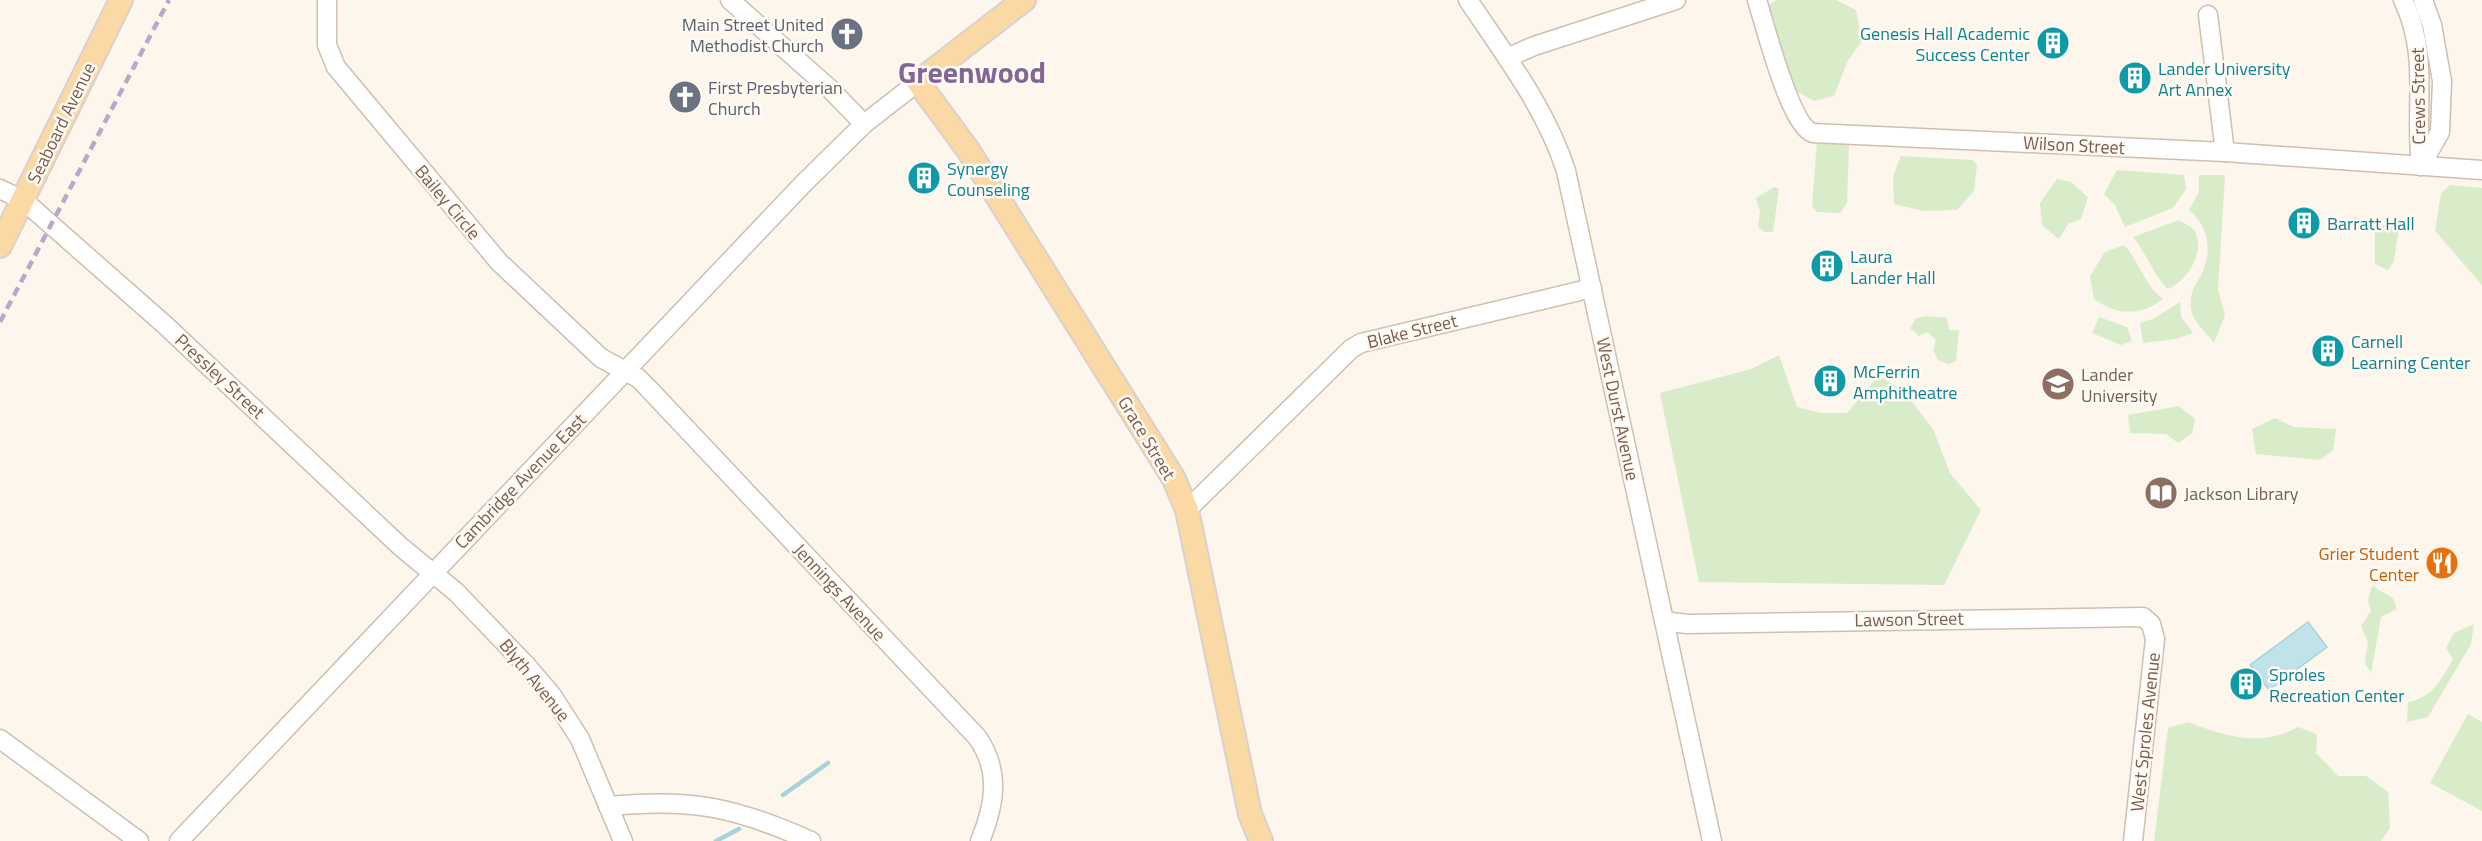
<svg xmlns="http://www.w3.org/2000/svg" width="2482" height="841" font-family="'Titillium Web',sans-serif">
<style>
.green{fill:#d8ecc9}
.water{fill:#bfe3e8;stroke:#a5d3da;stroke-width:1.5}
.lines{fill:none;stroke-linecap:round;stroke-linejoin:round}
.stream{stroke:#a5d3da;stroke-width:4.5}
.minor-casing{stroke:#d1beb0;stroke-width:21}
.major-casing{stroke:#dad1cd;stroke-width:26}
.minor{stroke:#fff;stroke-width:18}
.major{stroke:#fbd9a5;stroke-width:22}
.rail{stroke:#b9a8c9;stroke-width:4.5;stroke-dasharray:9 6;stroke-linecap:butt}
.labels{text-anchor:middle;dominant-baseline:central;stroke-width:5;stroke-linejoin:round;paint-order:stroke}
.worship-label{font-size:18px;fill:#5b616d;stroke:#fffaf3;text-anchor:end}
.culture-label{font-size:18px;fill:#0d838f;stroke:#fffaf3;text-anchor:start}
.street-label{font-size:18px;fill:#7a5c4d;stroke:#fffaf3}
.education-label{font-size:18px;fill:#785e54;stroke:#fffaf3;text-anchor:start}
.food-label{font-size:18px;fill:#c56008;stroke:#fffaf3;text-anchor:end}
.town-label{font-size:30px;font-weight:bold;fill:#846695;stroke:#fffaf3}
</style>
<rect width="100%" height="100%" fill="#fdf6ec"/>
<!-- green -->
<g class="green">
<polygon points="1777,0 1836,0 1856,10 1862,41 1847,62 1834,96 1814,101 1794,90 1766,6"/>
<polygon points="1817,140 1847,141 1849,144 1847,203 1840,213 1817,212 1812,206"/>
<polygon points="1901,156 1973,160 1977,165 1974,191 1957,210 1923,211 1894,204 1893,176"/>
<polygon points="2117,170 2184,175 2186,189 2173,208 2125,227 2115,205 2104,194"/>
<path d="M2199,175H2225L2218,290L2225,315L2214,343C2208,335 2195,323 2192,313C2186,290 2200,283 2205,265C2212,244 2205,223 2189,210L2199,192Z"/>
<polygon points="2057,179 2071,182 2088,197 2081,219 2068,224 2059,239 2042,225 2040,203"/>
<polygon points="2450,185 2482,188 2482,285 2435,231 2441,194"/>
<polygon points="1774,187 1779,188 1773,232 1765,232 1758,227 1760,212 1756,198"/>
<path d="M2179,220C2183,223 2191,226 2194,230C2207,251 2187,281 2168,289C2153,275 2147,254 2133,237Z"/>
<polygon points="2389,223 2399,227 2394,261 2388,270 2375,264 2375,230"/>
<path d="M2124,245C2140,262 2144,285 2163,299C2141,316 2117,316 2094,299L2090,276L2105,252Z"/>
<polygon points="2180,302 2181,317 2193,333 2176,339 2143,343 2140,323 2153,319"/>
<polygon points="1928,316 1947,318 1949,330 1959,330 1956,361 1949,364 1938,360 1933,350 1936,340 1927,332 1919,336 1910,328 1916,318"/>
<polygon points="2099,317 2127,327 2132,341 2121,345 2092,333"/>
<polygon points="1779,355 1797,407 1821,413 1847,413 1878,376 1903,390 1933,429 1950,473 1981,510 1944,585 1699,582 1660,393 1751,369"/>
<polygon points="2179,406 2195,419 2192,433 2178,443 2166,434 2130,433 2128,415"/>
<polygon points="2275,418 2294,427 2336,429 2333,450 2320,460 2256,454 2252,429"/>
<polygon points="2372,586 2393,598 2397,609 2381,617 2371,673 2365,663 2368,642 2361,626 2371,611 2368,600"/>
<path d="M2474,624L2471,644L2428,717L2407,722L2408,702C2433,697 2441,680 2453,659L2446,648L2454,633Z"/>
<polygon points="2468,714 2482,722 2482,811 2430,783"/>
<path d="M2188,722C2226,736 2260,748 2298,727L2317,734L2316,753L2338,776H2366L2388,792L2390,828L2381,841H2154L2168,728Z"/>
</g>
<!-- water -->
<polygon class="water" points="2308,622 2327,647 2269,690 2250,665"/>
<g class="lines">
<!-- stream -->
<g class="stream">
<polyline points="783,795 828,763"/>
<polyline points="716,841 739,829"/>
</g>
<defs>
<g id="minor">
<path d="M327,0V45L336,67L499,262L601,358L638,378L648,388L977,737C1001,771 995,805 980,841"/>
<polyline points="730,0 830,89 864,124"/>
<path d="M1468,0C1504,54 1546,108 1566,171L1712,841"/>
<path d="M1757,0C1765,25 1790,126 1813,133L2225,152L2482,170"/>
<path d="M2403,0C2430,56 2414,107 2421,166"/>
<polyline points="2208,15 2225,152"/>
<polyline points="1507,58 1534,46 1676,0"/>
<polyline points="2421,166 2440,132 2442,81 2432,25 2423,0"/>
<polyline points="0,189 23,200 165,325 401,547 456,592 527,666 551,694 580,739 623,841"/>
<polyline points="1187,510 1351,349 1361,343 1592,288"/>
<polyline points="1664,621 1687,624 2143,617 2151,624 2155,639 2133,841"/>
<polyline points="0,739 139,841"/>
<path d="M608,806C691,798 735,807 811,841"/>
<polyline points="179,841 803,184 864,124 918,82"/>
</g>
<g id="major">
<polyline points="1024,0 918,82 968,150 1174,479 1187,510 1250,814 1261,841"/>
<polyline points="0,246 121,0"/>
</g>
</defs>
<!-- minor casing -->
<use href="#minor" class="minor-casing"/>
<!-- major casing -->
<use href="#major" class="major-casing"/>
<!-- minor -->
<use href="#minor" class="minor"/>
<!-- major -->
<use href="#major" class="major"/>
<!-- rail -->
<polyline class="rail" points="0,322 169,0"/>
</g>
<!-- icons -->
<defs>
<symbol id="church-disc" viewBox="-11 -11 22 22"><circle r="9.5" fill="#6b7280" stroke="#fffaf3"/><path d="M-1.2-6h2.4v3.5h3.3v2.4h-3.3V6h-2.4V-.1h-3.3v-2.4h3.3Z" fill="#fff"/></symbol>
<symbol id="building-disc" viewBox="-11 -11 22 22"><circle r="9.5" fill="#0f9aa8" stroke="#fffaf3"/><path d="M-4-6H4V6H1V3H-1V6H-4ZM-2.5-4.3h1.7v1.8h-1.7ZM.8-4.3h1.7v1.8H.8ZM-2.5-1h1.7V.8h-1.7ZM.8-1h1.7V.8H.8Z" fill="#fff"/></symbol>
<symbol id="university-disc" viewBox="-11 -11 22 22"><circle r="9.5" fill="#8d6e63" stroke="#fffaf3"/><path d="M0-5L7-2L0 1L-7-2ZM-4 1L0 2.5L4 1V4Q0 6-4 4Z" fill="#fff"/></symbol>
<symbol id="library-disc" viewBox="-11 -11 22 22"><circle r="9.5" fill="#8d6e63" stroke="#fffaf3"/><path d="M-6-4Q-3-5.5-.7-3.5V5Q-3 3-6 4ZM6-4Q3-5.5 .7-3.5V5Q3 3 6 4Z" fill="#fff"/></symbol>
<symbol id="restaurant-disc" viewBox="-11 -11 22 22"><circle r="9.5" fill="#e8710a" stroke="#fffaf3"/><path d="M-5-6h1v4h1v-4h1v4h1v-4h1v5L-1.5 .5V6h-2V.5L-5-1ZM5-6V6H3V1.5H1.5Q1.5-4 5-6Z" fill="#fff"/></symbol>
</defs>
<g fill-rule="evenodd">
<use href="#church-disc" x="828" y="15" width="38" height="38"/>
<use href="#building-disc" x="2034" y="24" width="38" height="38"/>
<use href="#building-disc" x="2116" y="59" width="38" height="38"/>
<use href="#church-disc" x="666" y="78" width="38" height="38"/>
<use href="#building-disc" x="905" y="159" width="38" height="38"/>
<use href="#building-disc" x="2285" y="204" width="38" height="38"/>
<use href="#building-disc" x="1808" y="247" width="38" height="38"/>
<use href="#building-disc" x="2309" y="332" width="38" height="38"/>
<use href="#building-disc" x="1811" y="362" width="38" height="38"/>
<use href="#university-disc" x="2039" y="365" width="38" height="38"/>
<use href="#library-disc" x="2142" y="474" width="38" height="38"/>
<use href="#restaurant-disc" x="2423" y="544" width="38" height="38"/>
<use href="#building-disc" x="2227" y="665" width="38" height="38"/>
</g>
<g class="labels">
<!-- worship labels -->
<g class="worship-label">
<text x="824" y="24">Main Street United<tspan x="824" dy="21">Methodist Church</tspan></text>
<text x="708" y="87" text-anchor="start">First Presbyterian<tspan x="708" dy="21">Church</tspan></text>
</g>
<!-- culture labels -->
<g class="culture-label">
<text x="2030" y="33" text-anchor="end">Genesis Hall Academic<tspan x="2030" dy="21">Success Center</tspan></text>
<text x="2158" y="68">Lander University<tspan x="2158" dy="21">Art Annex</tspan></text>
<text x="947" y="168">Synergy<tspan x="947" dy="21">Counseling</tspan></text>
<text x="2327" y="223">Barratt Hall</text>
<text x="1850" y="256">Laura<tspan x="1850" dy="21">Lander Hall</tspan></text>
<text x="2351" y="341">Carnell<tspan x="2351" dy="21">Learning Center</tspan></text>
<text x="1853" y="371">McFerrin<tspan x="1853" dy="21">Amphitheatre</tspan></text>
<text x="2269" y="674">Sproles<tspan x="2269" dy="21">Recreation Center</tspan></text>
</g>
<!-- street labels -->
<g class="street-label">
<text transform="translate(2418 96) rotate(-91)">Crews Street</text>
<text transform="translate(61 123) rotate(-64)">Seaboard Avenue</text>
<text transform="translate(2074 145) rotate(3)">Wilson Street</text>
<text transform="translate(448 202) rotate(50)">Bailey Circle</text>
<text transform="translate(1412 331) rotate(-14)">Blake Street</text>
<text transform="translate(220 376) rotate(43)">Pressley Street</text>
<text transform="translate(1618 409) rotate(78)">West Durst Avenue</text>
<text transform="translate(1147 438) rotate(59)">Grace Street</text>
<text transform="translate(520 481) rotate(-46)">Cambridge Avenue East</text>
<text transform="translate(840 592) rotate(47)">Jennings Avenue</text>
<text transform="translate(1909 619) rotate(-1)">Lawson Street</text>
<text transform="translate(535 680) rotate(51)">Blyth Avenue</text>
<text transform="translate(2145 732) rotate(-84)">West Sproles Avenue</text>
</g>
<!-- education labels -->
<g class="education-label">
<text x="2081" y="374">Lander<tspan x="2081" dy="21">University</tspan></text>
<text x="2184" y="493">Jackson Library</text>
</g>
<!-- food labels -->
<g class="food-label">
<text x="2419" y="553">Grier Student<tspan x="2419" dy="21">Center</tspan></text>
</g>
<!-- town labels -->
<g class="town-label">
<text x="972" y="72">Greenwood</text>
</g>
</g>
</svg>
